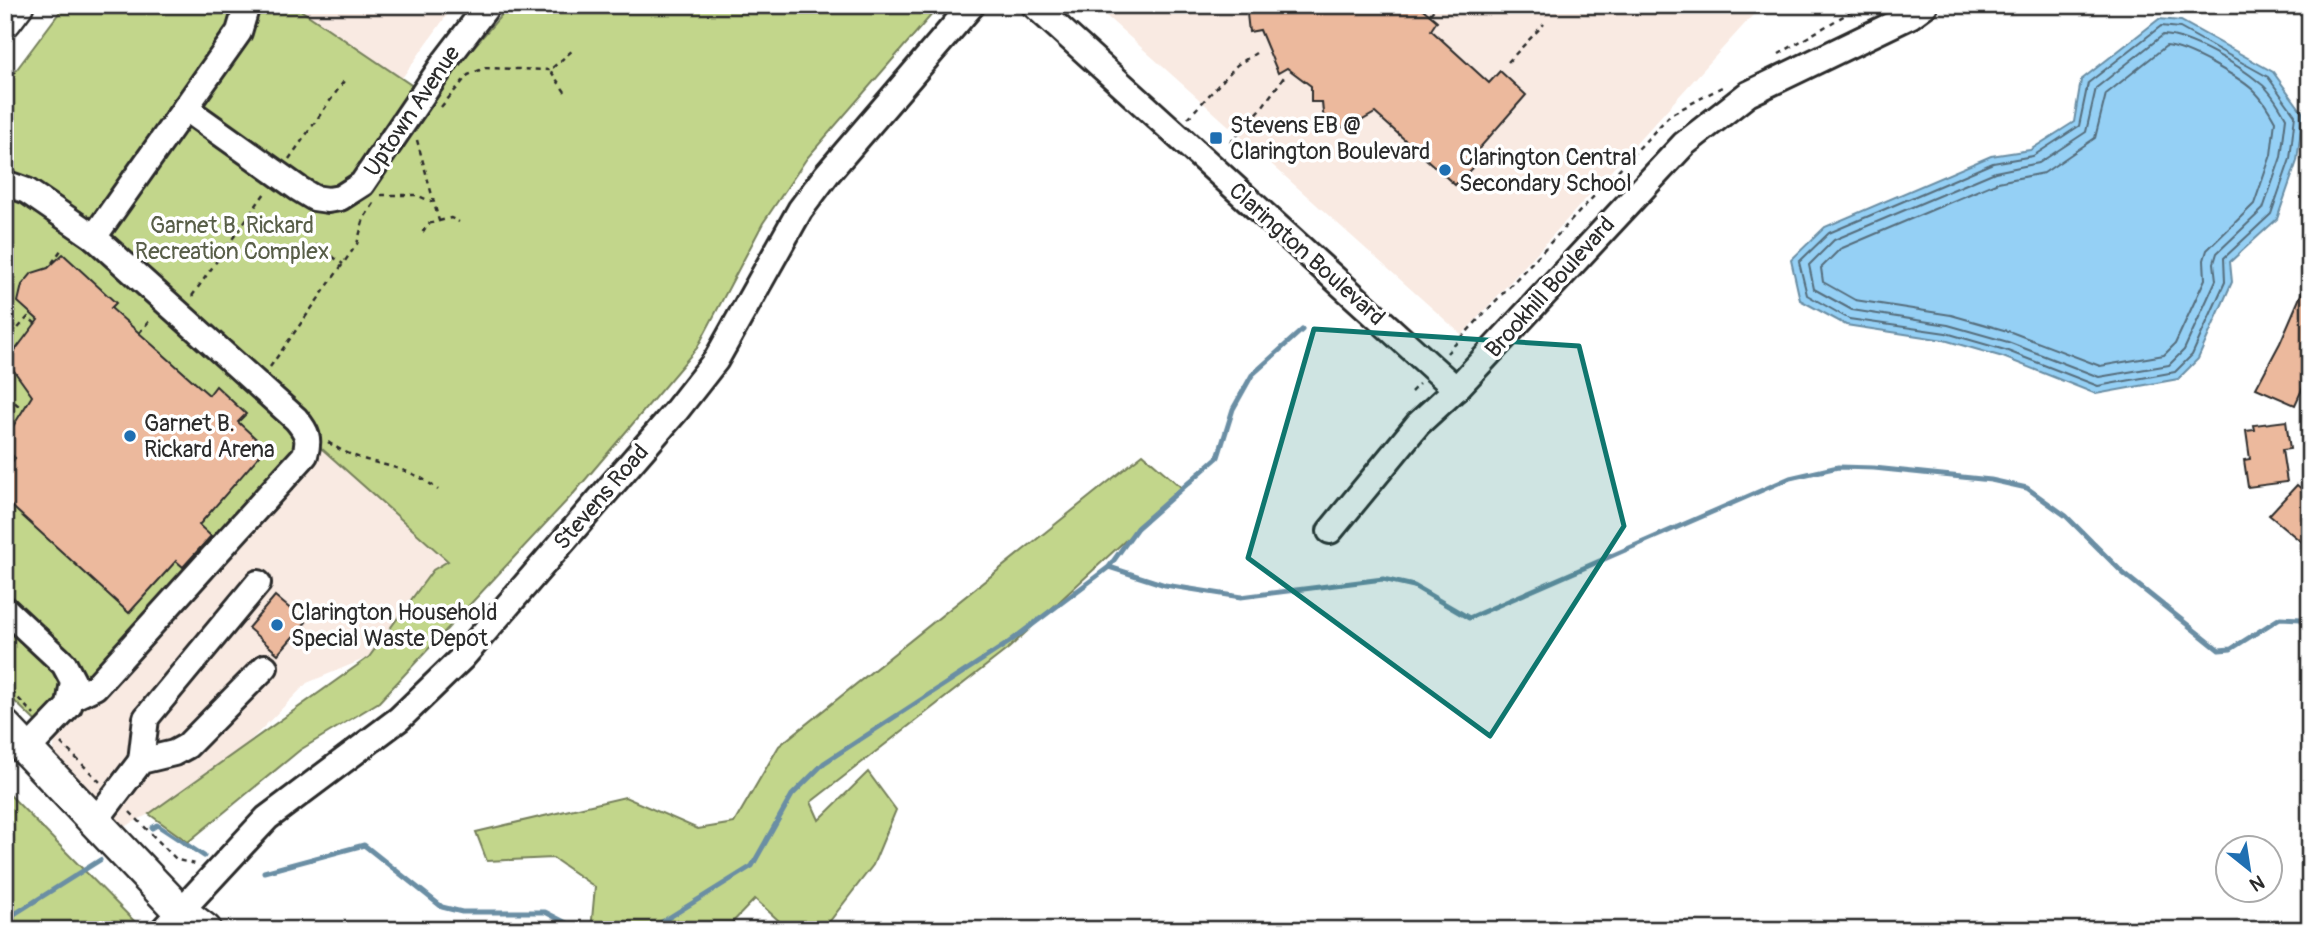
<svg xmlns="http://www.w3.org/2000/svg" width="2315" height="935" font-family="Pangolin,sans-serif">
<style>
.built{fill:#f9eae2}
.green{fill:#c2d68b;stroke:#76805b;stroke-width:2}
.water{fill:#95d0f5;stroke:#6b8ea4;stroke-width:2}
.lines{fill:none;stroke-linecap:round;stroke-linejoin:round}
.shore{stroke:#556d7c;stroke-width:2}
.stream{stroke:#6b8ea4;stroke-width:5}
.building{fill:#ecb99d;stroke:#2b2b2b;stroke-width:2}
.minor-casing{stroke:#2b2b2b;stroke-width:30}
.major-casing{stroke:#2b2b2b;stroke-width:37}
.path{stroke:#2b2b2b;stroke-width:2.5;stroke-dasharray:5 5;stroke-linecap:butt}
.minor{stroke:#fff;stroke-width:24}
.major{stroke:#fff;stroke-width:32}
.marked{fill:#0f766e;fill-opacity:0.2;stroke:#0f766e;stroke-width:5;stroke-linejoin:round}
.poi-dot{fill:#1f6fb2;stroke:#fff;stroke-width:2.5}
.labels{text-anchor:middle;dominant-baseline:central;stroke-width:7;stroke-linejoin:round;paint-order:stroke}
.street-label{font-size:23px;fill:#2b2b2b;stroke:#fff}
.poi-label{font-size:23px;fill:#2b2b2b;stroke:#fff;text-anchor:start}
.park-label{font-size:23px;fill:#585e48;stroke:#fff}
</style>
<rect width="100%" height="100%" fill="#fff"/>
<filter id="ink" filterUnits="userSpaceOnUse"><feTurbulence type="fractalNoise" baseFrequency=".0143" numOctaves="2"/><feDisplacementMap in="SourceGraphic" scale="14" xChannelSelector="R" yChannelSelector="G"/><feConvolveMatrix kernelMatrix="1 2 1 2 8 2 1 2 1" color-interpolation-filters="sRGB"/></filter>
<g filter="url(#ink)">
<!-- built -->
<g class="built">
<polygon points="293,5 454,5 402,78"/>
<polygon points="1094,5 1762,5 1462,335"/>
<polygon points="322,448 449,561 433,570 369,657 307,683 244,747 149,814 124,827 53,756 55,740"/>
</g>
<!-- green -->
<g class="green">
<polygon points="65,5 293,5 435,101 465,57 510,5 940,5 807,158 763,223 697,348 574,493 379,702 300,750 188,842 149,814 369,657 433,570 448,561 321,448 55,740 5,692 5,85"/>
<polygon points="1143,454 1182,488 1009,648 811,802 819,820 868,772 896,810 873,865 823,930 789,930 755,899 725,930 591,930 595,887 553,858 487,861 476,832 625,797 698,829 734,823 779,746"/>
<polygon points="5,790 143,930 5,930"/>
</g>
<!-- water -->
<polygon class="water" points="2159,19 2181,21 2273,72 2303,113 2297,161 2277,219 2230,262 2232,282 2198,359 2178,379 2096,394 2003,357 1944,340 1846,325 1800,300 1791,260 1825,227 1991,156 2030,150 2074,122 2081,80"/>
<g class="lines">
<!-- shore -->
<g class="shore">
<polygon points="2161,26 2180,28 2268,77 2295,115 2290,159 2271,214 2224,258 2225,282 2192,355 2175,372 2098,386 2005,350 1946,333 1849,319 1807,295 1799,262 1829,233 1993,163 2033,156 2079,126 2088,83"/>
<path d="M2163,35C2190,36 2239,65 2260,83C2270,90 2280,107 2286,118L2281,157L2263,209L2217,253L2214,263L2216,280L2184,350L2169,365L2099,377L2008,342L1948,325L1852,310L1814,289L1809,265L1834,240L1995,172L2039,163L2086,132L2096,88Z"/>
<path d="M2166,46C2186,47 2242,78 2256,93C2263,100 2270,112 2275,121L2271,155L2254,204L2207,250L2204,260L2205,279L2175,344L2164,355L2100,366L2011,332L1951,315L1855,300L1823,282L1821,268L1840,249L1998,182L2044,173L2095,138L2106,94Z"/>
</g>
<!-- stream -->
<g class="stream">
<polyline points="1109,567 1165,585 1241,597 1383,579 1414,586 1469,618 1790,478 1838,467 1874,468 1991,480 2027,488 2066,516 2123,573 2219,650 2231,649 2280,618 2301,619 2310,632"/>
<polyline points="152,828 157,825 204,856"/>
<polyline points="264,872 364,845 442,907 462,912 545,912 580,930"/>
<polyline points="5,920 100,860"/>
<polyline points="649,930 752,866 792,795 824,763 1008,643 1109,567 1137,528 1218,457 1233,409 1252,375 1302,330"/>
</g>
</g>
<!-- building -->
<g class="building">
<polygon points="1246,5 1418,5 1437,21 1431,30 1489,83 1500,71 1526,95 1469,160 1474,166 1455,185 1375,113 1359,122 1325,133 1322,102 1311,102 1311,86 1287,68 1278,73 1260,30 1249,32"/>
<polygon points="63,254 116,303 111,308 209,395 216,386 246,414 238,422 266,448 199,525 211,536 183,567 176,561 129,613 5,500 5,470 15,458 5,448 5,439 32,396 7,361 38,320 18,302 22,285 32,273 48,268"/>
<polygon points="2310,274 2310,372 2295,405 2256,388 2280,343"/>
<polygon points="2286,421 2290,449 2282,450 2287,482 2248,487 2244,460 2250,459 2246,431 2255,430 2254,425"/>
<polygon points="2297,485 2310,496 2310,549 2269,515"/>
<polygon points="275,596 306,622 278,654 248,628"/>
</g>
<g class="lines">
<defs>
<g id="minor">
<polyline points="1034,5 1456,389"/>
<polyline points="185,108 299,189 314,198 328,200 340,198 362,184 446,60 488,5"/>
<path d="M5,183L27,191L94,237L296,419C307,432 310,439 305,455L95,687L72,698"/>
<polyline points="94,237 239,32 247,5"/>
<polyline points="1330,531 1418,424 1456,389 1684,144 1748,94 1910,16 1925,5"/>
<polyline points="5,609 64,664 73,681 69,706 27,750"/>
<polyline points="141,761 146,718 258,583"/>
<polyline points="96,820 141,761 174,753 187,746 265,667"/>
<polyline points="163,930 267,818 399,719 462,658 676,411 716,360 800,210 827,174 972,5"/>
</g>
<g id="major">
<polyline points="5,21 17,5"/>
<polyline points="5,727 180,911 205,930"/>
</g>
</defs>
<!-- minor casing -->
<use href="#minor" class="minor-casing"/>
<!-- major casing -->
<use href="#major" class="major-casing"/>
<!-- path -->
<g class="path">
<polyline points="1423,5 1431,13 1438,5"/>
<polyline points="1779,54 1862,5"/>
<polyline points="1508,62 1544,24"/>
<polyline points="565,92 550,70 574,49"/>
<polyline points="441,107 468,75 485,68 550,70"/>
<polyline points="1188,118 1237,65 1256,53"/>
<polyline points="417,140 439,221 428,224 422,233"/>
<polyline points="1230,143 1260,110 1284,77"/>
<polyline points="289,159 344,81"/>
<polyline points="381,195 416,195 433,202"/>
<polyline points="439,221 451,218 459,222"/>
<polyline points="316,245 343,264"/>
<polyline points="52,263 61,250"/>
<polyline points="192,296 267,190"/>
<polyline points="139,333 150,320"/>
<polyline points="5,343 28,317 38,326"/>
<polyline points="1447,353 1670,115 1722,87"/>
<polyline points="270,367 357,244 364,218 375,202"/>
<polyline points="1411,392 1419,384"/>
<polyline points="5,401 14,402 23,409"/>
<path d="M328,442C366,469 404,460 438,490"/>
<polyline points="5,460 11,454"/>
<polyline points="5,503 11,506"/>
<polyline points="5,684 34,715"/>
<polyline points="61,743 100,782"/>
<polyline points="130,812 177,860 196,864"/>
</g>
<!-- minor -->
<use href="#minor" class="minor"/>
<!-- major -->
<use href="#major" class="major"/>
</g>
</g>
<!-- marked area -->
<path class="marked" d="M1314,329L1579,346L1624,526L1490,736L1248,558Z"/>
<!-- markers -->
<g class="poi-dot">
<rect x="1209" y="131" width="14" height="14" rx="3.5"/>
<circle cx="1445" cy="170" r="7"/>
<circle cx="130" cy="436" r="7"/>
<circle cx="277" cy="625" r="7"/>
</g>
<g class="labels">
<!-- street labels -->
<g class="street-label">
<text transform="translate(412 111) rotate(-56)">Uptown Avenue</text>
<text transform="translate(1307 254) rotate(42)">Clarington Boulevard</text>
<text transform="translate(1550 287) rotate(-48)">Brookhill Boulevard</text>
<text transform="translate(601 497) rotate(-49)">Stevens Road</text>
</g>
<!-- poi labels -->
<g class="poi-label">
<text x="1230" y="125">Stevens EB @<tspan x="1230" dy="26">Clarington Boulevard</tspan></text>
<text x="1459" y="157">Clarington Central<tspan x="1459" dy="26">Secondary School</tspan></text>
<text x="144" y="423">Garnet B.<tspan x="144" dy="26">Rickard Arena</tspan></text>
<text x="291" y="612">Clarington Household<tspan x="291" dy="26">Special Waste Depot</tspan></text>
</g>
<!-- park labels -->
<g class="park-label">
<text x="232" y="225">Garnet B. Rickard<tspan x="232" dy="26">Recreation Complex</tspan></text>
</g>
</g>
<!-- margin -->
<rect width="2315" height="935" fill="none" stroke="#fff" stroke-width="28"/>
<rect x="14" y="14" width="2287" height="907" fill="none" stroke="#2b2b2b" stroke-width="2.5" filter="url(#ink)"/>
<!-- north arrow -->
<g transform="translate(2249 869) rotate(150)"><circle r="33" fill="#ffffff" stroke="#aaaaaa" stroke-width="2"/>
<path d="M0-5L12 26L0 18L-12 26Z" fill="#1f6fb2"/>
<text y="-10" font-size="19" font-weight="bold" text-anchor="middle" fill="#2b2b2b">N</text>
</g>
</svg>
